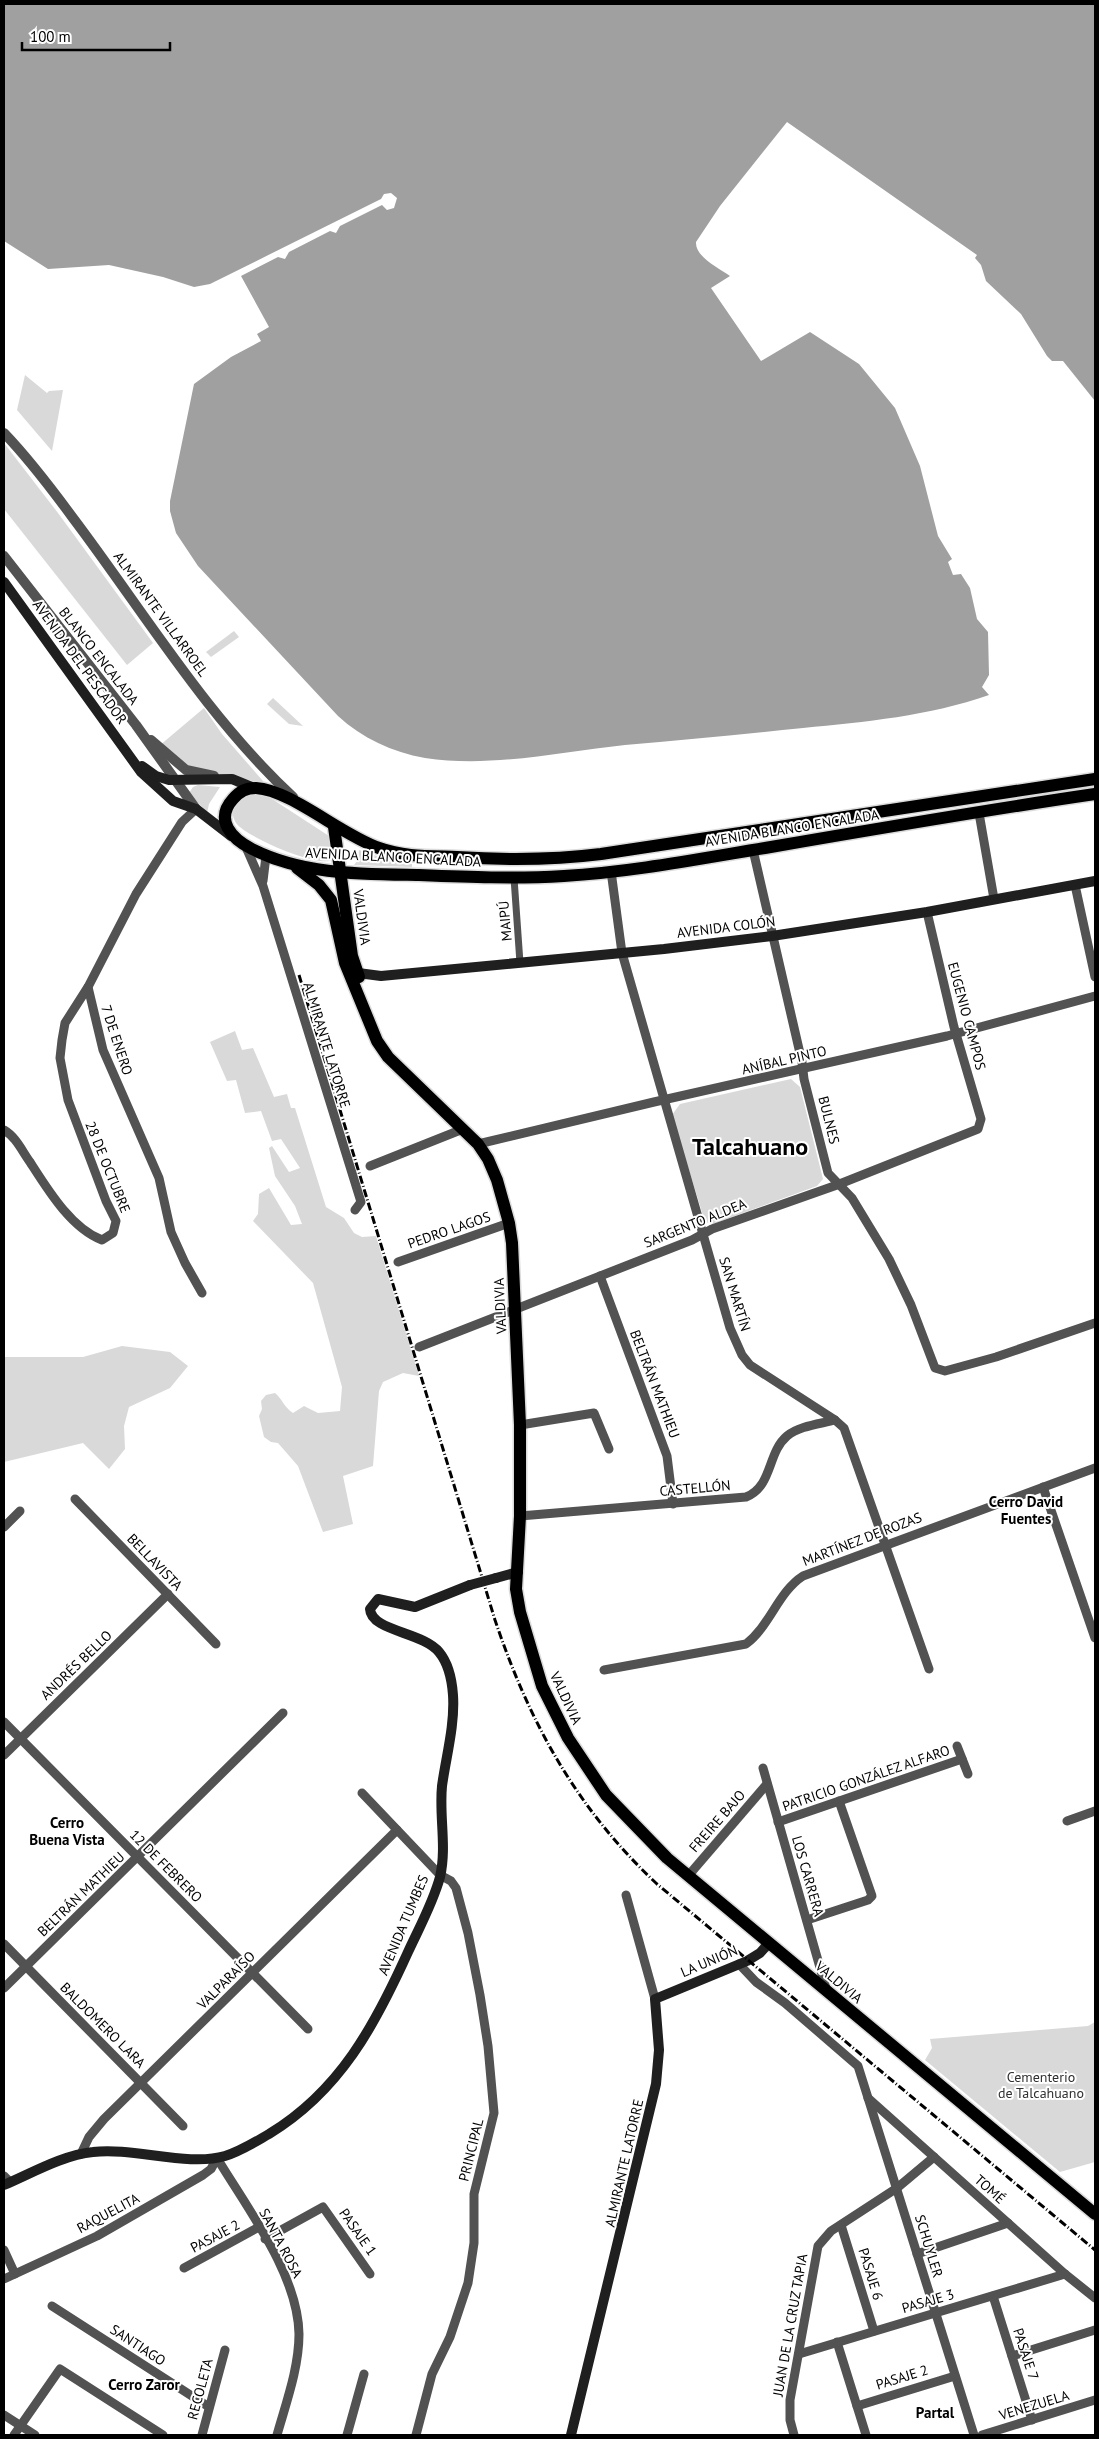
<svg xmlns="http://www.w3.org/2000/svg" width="1099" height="2439" font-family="'PT Sans',sans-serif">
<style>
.green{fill:#d9d9d9}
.water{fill:#a0a0a0}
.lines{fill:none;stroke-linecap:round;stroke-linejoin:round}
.primary-casing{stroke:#dbdbdb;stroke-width:15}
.pedestrian{stroke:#525252;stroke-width:7}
.minor{stroke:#525252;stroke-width:9}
.tertiary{stroke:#525252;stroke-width:10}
.secondary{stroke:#1f1f1f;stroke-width:10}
.primary{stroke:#000;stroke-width:12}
.rail{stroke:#000;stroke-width:3;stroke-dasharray:8 2.5 1 2.5;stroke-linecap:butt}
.secondary-bridge{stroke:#1f1f1f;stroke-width:10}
.labels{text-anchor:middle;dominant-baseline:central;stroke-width:4;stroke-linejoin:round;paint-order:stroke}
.street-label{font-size:14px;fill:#000;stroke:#fff}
.park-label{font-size:14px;fill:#303030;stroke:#fff}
.neighbourhood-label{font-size:15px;font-weight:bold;fill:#000;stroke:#fff}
.town-label{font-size:24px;font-weight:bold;fill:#000;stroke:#fff}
</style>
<rect width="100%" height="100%" fill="#fff"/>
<!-- green -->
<g class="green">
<polygon points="25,375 47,393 49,391 63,390 52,451 17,410"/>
<polygon points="4,443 58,513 153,643 127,665 4,509"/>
<polygon points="234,631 239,637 211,657 206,652"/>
<polygon points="273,698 303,726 289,724 267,704"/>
<polygon points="204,708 222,734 263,781 262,783 201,771 188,766 159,746"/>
<polygon points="198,785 220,787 209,804 207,813 189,793 193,787"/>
<path d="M249,792L266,795L329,836L332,860C318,868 246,837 236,823C232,817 231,807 236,801C239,798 245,795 249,792Z"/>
<polygon points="359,850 398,863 412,864 412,867 354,865 358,860"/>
<path d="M235,1031L242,1050L253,1048L274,1097L287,1094L291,1108H295L326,1207L344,1218L354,1233L362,1237L376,1236L419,1376L403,1373L383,1382L379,1391L373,1466L343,1476L353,1524L323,1532L298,1466L278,1443L271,1442L264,1437L259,1416L262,1409L261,1401L266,1395L275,1393C283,1400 284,1407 293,1413L304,1406L318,1413L340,1411L342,1387L313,1283L253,1221L258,1214L259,1194L269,1188L291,1225L302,1224L295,1206L275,1176L269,1148L272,1146L289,1172L300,1168L281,1139L272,1141L261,1111L245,1113L236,1080L227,1081L210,1042Z"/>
<polygon points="791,1079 800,1087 823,1179 817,1186 713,1224 705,1222 672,1115 680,1104"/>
<polygon points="122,1346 170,1352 188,1366 170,1388 129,1407 124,1426 125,1449 109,1469 83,1443 4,1462 4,1357 83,1357"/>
<polygon points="1095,2022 1095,2162 1060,2172 925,2060 932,2048 930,2039 1088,2026"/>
</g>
<!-- water -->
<path class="water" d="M4,4H1095V401L1063,361H1052L1047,356L1021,314L986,281L981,265L975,258L977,255L787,122L720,206L696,242C695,257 719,268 730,276L711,288L761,361L810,332L859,364L895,408L920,466L938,536L952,559L948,562L953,575L961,574L970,588L977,619L988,632L989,675L982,687L989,695C929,716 865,722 803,728C744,734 684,740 625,745C560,752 491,768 425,758C392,752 362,738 338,716L198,566L176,533L170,511V501L194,384L231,357L261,341L257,334L269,327L241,276L278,257L285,259L289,252L330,231L336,233L340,226L382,205L387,210L394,208L397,198L391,193L384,194L381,199L210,284L194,287L163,277L109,265L48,269L4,241Z"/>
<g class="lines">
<defs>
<g id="primary">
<path d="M1095,779L601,854C553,860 505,860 457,857C430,856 404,857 379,848C341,835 291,790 256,788C246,788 240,791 233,799C214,820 232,839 252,849C304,875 362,874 419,875C467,877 515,879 564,876C631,872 698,859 765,848C875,829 985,810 1095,794"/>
<polyline points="334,827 352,956 359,977"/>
<polyline points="297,868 319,885 331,900 345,963 377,1041 388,1057 478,1144 488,1159 497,1180 509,1223 512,1243 520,1425 520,1516 516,1589 520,1612 542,1686 568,1738 606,1795 667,1858 1095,2214"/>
</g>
</defs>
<!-- primary casing -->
<use href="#primary" class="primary-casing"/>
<!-- pedestrian -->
<polyline class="pedestrian" points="514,878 520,963"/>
<!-- minor -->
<g class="minor">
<polyline points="979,813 994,899"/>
<polyline points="245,845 263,886 361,1202 355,1210"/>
<polyline points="753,850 802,1062 804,1079 828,1173 852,1198 889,1259 911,1305 935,1368 945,1371 996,1357 1095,1323"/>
<polyline points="611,871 622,953 730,1328 742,1355 750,1365 835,1420 844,1428 929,1669"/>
<polyline points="263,881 266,856"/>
<polyline points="1075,885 1095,977"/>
<polyline points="88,987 103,1050 159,1178 171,1232 185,1263 202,1293"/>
<path d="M4,1130C16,1137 22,1151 30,1162C48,1190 71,1228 102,1240L113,1233L116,1221L106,1201L68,1100L60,1058L62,1040L65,1023L88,987L136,894L182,822L196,809"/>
<polyline points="478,1144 654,1102 947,1036 1095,996"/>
<polyline points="370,1166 463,1129"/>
<polyline points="398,1262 509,1223"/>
<polyline points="600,1276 667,1456 673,1504"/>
<polyline points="419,1347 692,1240 712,1229 837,1185 978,1129 981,1119 954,1027 927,912"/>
<polyline points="520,1425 594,1413 609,1449"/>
<polyline points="1043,1487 1095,1638"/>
<polyline points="75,1499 216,1644"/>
<path d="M520,1516L746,1497C773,1486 767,1453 787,1436C799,1426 820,1424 835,1420"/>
<polyline points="4,1527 20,1511"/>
<path d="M604,1670L746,1644C770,1626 778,1592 803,1576L1095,1468"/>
<polyline points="4,1722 308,2029"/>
<polyline points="957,1746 968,1774"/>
<polyline points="4,1755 168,1594"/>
<polyline points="763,1768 827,1992"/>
<polyline points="362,1793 440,1875 451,1881 456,1888 468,1933 480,1995 488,2046 494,2113 474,2194 474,2243 468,2283 450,2337 432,2374 416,2435"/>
<polyline points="1067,1821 1095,1811"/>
<polyline points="778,1822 962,1759"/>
<polyline points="688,1876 767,1784"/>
<polyline points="626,1895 655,1999"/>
<polyline points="807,1920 868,1900 872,1896 839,1801"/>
<polyline points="4,1944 183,2126"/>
<polyline points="739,1964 756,1982 785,2003 858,2066 974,2435"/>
<polyline points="4,1988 283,1713"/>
<polyline points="868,2098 1065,2274 1095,2298"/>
<polyline points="81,2154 89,2137 104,2119 397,1830"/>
<path d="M217,2158C247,2208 298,2274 299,2334C299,2368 286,2403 277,2435"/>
<polyline points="4,2176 10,2182"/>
<polyline points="841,2225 874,2331"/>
<polyline points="265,2239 323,2207 370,2274"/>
<polyline points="4,2250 15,2274"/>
<polyline points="917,2254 1008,2223"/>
<polyline points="184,2268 259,2227"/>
<polyline points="4,2279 97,2236 203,2175 211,2169 217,2158"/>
<polyline points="993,2296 1032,2420"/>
<polyline points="52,2306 209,2407"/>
<polyline points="837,2342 866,2435"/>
<polyline points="799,2354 1065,2274"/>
<polyline points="1012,2356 1095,2330"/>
<polyline points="857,2406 955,2376"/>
<polyline points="4,2415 35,2435"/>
<polyline points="14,2435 60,2369 163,2435"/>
<polyline points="202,2435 225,2350"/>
<polyline points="347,2435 364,2374"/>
<polyline points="794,2435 790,2420 790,2400 818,2246 831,2231 897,2188 934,2157"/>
<polyline points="982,2435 1095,2400"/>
</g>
<!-- tertiary -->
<g class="tertiary">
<path d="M4,433C29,459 51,488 73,518C144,612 206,716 293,797"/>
<polyline points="4,556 136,725 196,809"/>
<polyline points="151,740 186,770 214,776"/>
</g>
<!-- secondary -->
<g class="secondary">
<polyline points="4,582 141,772 173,801 196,809 231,836"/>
<polyline points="142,766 156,776 169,780 232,779 254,788"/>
<polyline points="358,973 381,976 664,949 772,936 927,912 1095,881"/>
<polyline points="496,1578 518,1572"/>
<path d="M4,2185C32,2173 63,2155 93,2152C133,2147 188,2167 225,2156C241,2151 255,2142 269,2134C340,2091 375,2025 408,1952C419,1928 433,1903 440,1877C447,1847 439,1816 442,1786C446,1757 455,1725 453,1695C452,1681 449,1664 439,1652C423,1632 371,1631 370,1609L378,1599L415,1607L470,1585"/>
<polyline points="571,2435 656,2084 659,2050 655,1999 747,1961 760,1953 769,1943"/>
</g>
<!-- primary -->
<use href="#primary" class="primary"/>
<!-- rail -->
<path class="rail" d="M299,975L495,1620C530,1724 577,1809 657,1884L1095,2250"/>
<!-- secondary-bridge -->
<polyline class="secondary-bridge" points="470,1585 496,1578"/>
</g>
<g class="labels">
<!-- street labels -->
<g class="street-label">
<text transform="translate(161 614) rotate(54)">ALMIRANTE VILLARROEL</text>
<text transform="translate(99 656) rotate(52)">BLANCO ENCALADA</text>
<text transform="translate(80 662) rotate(54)">AVENIDA DEL PESCADOR</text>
<text transform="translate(792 828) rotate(-9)">AVENIDA BLANCO ENCALADA</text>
<text transform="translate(393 857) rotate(3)">AVENIDA BLANCO ENCALADA</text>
<text transform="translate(362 917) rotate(82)">VALDIVIA</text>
<text transform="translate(505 921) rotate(-95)">MAIPÚ</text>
<text transform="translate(726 927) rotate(-7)">AVENIDA COLÓN</text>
<text transform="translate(967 1016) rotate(75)">EUGENIO CAMPOS</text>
<text transform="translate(117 1040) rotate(72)">7 DE ENERO</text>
<text transform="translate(327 1045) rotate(73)">ALMIRANTE LATORRE</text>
<text transform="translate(784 1060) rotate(-13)">ANÍBAL PINTO</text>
<text transform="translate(829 1120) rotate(76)">BULNES</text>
<text transform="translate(108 1167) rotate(68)">28 DE OCTUBRE</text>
<text transform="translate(695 1223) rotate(-22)">SARGENTO ALDEA</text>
<text transform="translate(449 1230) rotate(-19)">PEDRO LAGOS</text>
<text transform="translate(735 1294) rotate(73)">SAN MARTÍN</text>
<text transform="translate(500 1306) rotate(-93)">VALDIVIA</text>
<text transform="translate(655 1384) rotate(69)">BELTRÁN MATHIEU</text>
<text transform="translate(695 1488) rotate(-5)">CASTELLÓN</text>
<text transform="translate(862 1539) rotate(-21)">MARTÍNEZ DE ROZAS</text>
<text transform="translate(155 1562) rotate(46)">BELLAVISTA</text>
<text transform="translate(76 1665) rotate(-44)">ANDRÉS BELLO</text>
<text transform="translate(566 1698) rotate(65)">VALDIVIA</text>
<text transform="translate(866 1778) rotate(-19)">PATRICIO GONZÁLEZ ALFARO</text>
<text transform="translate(717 1821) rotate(-49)">FREIRE BAJO</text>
<text transform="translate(166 1866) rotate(45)">12 DE FEBRERO</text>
<text transform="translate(808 1876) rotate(74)">LOS CARRERA</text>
<text transform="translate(81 1894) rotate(-44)">BELTRÁN MATHIEU</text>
<text transform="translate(403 1925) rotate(-67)">AVENIDA TUMBES</text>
<text transform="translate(709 1961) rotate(-23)">LA UNIÓN</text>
<text transform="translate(226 1980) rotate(-45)">VALPARAÍSO</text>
<text transform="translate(839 1982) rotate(40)">VALDIVIA</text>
<text transform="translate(103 2025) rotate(45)">BALDOMERO LARA</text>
<text transform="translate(471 2150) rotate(-76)">PRINCIPAL</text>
<text transform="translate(624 2163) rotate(-77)">ALMIRANTE LATORRE</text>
<text transform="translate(990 2189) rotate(42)">TOMÉ</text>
<text transform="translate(108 2213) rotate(-28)">RAQUELITA</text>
<text transform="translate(358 2232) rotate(55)">PASAJE 1</text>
<text transform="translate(215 2236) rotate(-28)">PASAJE 2</text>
<text transform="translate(281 2243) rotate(62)">SANTA ROSA</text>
<text transform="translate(929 2246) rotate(73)">SCHUYLER</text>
<text transform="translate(871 2274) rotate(73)">PASAJE 6</text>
<text transform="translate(928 2301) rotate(-16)">PASAJE 3</text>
<text transform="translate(790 2325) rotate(-80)">JUAN DE LA CRUZ TAPIA</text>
<text transform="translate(138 2345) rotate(33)">SANTIAGO</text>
<text transform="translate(1026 2354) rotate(72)">PASAJE 7</text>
<text transform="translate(902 2377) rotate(-17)">PASAJE 2</text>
<text transform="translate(200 2389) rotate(-75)">RECOLETA</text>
<text transform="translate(1034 2405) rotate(-17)">VENEZUELA</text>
</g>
<!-- park labels -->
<g class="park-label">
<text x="1041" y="2077">Cementerio<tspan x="1041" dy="16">de Talcahuano</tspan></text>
</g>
<!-- neighbourhood labels -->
<g class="neighbourhood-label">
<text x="1026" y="1501">Cerro David<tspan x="1026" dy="17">Fuentes</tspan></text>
<text x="67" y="1822">Cerro<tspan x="67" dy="17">Buena Vista</tspan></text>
<text x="144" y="2384">Cerro Zaror</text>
<text x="935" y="2412">Partal</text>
</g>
<!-- town labels -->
<g class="town-label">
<text x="750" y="1146">Talcahuano</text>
</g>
</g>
<!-- border -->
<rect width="1099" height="2439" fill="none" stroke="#000000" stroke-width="10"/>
<!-- scale -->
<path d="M22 42v8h148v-8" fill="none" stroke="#000000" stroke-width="2.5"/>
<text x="30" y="42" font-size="15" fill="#000000" stroke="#ffffff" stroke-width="4" paint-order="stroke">100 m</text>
</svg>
